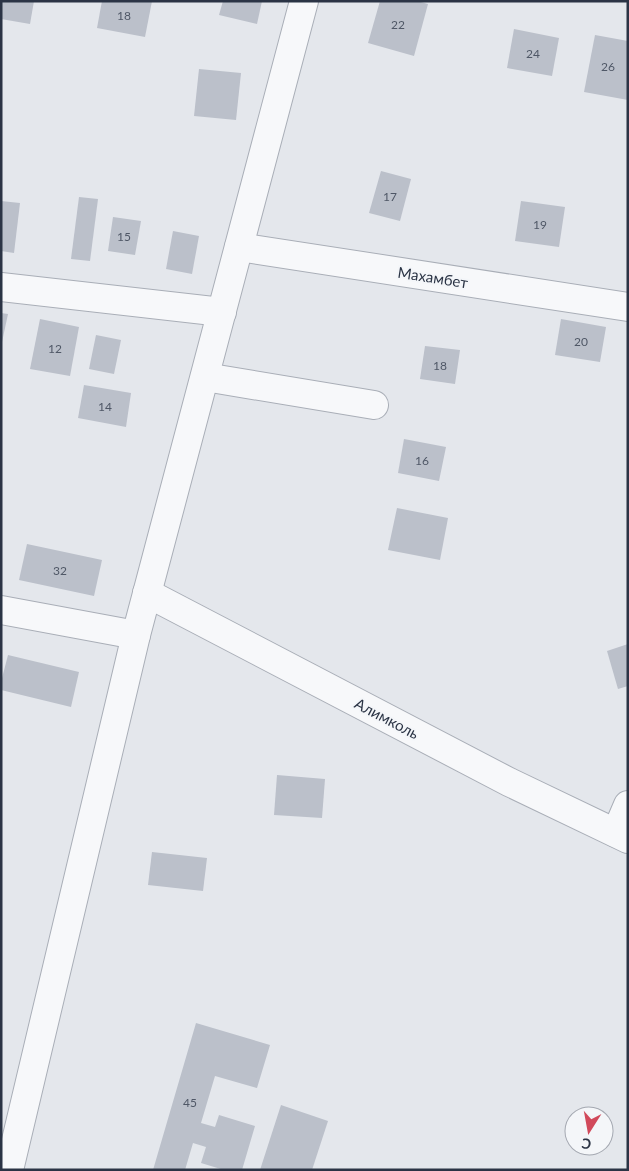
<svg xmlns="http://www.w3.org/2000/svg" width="629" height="1171" font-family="Lato,sans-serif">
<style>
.building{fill:#bbc0ca}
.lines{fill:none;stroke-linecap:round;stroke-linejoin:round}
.minor-casing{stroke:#a9aeb7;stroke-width:30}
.minor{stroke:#f7f8fa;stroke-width:28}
.labels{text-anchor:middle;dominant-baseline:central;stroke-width:4;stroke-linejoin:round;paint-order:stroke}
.number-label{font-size:12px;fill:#4f5766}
.street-label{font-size:15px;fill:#2b3445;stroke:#f4f6f9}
</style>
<rect width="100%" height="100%" fill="#e4e7ec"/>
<!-- building -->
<g class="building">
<polygon points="1,1 34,1 30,24 1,19"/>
<polygon points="102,1 152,1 145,37 97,28"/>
<polygon points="223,1 262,1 257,24 219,15"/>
<polygon points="380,1 417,1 428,4 414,56 368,43"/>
<polygon points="514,29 559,38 552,76 507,68"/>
<polygon points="595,35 628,41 628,100 584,92"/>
<polygon points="199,69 241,73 236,120 194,116"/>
<polygon points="381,171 411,179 400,221 369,213"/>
<polygon points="79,197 98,199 90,261 71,259"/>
<polygon points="1,201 20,203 14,253 1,251"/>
<polygon points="521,201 565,207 559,247 515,241"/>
<polygon points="113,217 141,221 135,255 108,251"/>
<polygon points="173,231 199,236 192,274 166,269"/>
<polygon points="1,313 8,314 2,342 1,342"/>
<polygon points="40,319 79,327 70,376 30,369"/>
<polygon points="561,319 606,327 600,362 555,355"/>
<polygon points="96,335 121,340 114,374 89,369"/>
<polygon points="425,346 460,350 455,384 420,379"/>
<polygon points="84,385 131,393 126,427 78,418"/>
<polygon points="404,439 446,447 439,481 398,473"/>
<polygon points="397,508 448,518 440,560 388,550"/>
<polygon points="27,544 102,560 94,596 19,580"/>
<polygon points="628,644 628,686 618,689 607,651"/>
<polygon points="8,655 79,672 71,707 1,690 1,682"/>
<polygon points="277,775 325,779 322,818 274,815"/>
<polygon points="152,852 207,858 203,891 148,885"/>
<polygon points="196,1023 270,1045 257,1088 215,1076 201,1123 215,1127 219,1115 255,1126 242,1170 224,1170 201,1163 206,1147 193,1143 185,1170 153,1170"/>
<polygon points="281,1105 328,1121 312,1170 260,1170"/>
</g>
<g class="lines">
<defs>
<g id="minor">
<polyline points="239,247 628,307"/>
<polyline points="1,287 222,312"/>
<polyline points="205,377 374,405"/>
<polyline points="147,593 509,782 628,839"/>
<polyline points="1,610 136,635"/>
<polyline points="616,833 628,805"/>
<polyline points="9,1170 136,635 304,1"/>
</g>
</defs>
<!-- minor casing -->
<use href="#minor" class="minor-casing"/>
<!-- minor -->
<use href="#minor" class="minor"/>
</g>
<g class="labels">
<!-- number labels -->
<g class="number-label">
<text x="124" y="15">18</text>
<text x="398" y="24">22</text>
<text x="533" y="53">24</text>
<text x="608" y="66">26</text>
<text x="390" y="196">17</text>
<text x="540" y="224">19</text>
<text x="124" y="236">15</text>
<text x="581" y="341">20</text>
<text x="55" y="348">12</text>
<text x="440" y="365">18</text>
<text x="105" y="406">14</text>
<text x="422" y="460">16</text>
<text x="60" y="570">32</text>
<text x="190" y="1102">45</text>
</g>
<!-- street labels -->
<g class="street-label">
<text transform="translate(433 277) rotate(9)">Махамбет</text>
<text transform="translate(387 718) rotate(28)">Алимколь</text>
</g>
</g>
<!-- border -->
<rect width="629" height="1171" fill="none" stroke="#2b3445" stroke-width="5"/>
<!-- north arrow -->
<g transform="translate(589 1131) rotate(191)"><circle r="24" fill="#f4f6f9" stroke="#a4a8b1"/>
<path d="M0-4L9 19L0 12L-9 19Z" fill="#d1495b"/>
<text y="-8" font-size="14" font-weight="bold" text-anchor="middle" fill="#2b3445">С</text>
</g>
</svg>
